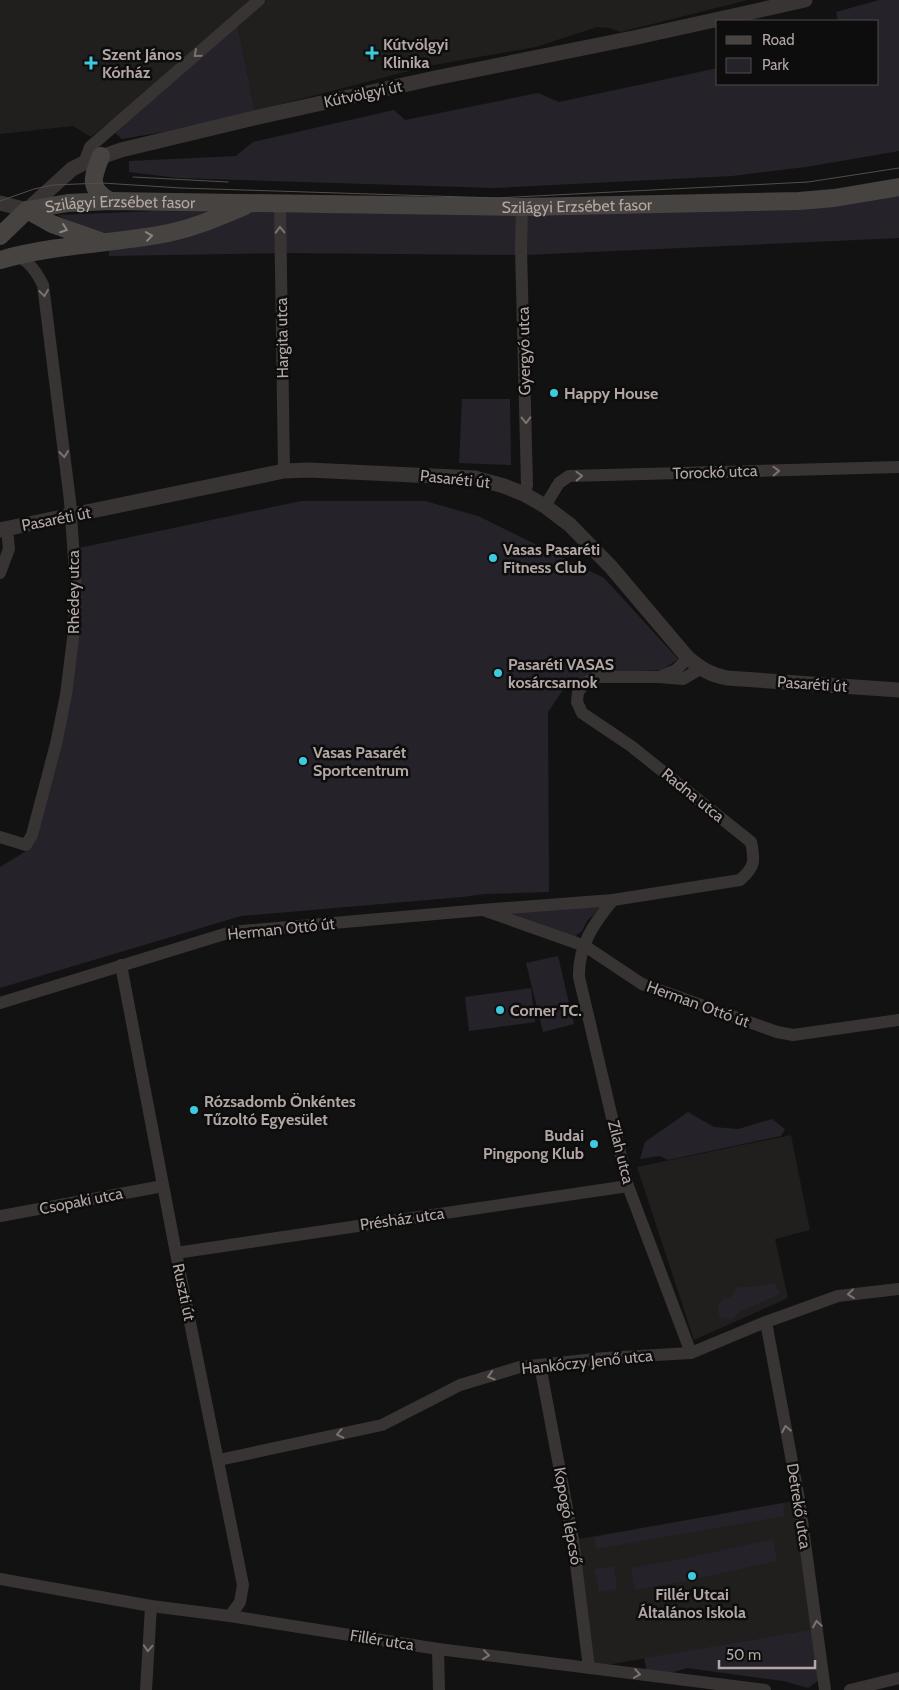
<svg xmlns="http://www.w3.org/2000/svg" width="899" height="1690" font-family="Cabin,sans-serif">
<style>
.built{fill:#201f1e}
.green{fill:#26222a}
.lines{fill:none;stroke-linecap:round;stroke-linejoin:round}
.minor{stroke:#383433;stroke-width:12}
.tertiary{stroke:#383433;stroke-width:15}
.secondary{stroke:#474341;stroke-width:18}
.tram{stroke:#524e4c;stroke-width:1}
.oneway{stroke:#7b7371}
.oneway2{stroke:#8d8481}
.poi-dot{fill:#3dcbe0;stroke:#0e0d0d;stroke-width:2}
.labels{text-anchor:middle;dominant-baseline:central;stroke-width:5;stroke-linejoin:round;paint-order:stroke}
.poi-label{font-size:16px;font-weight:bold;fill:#b2a7a4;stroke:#0e0d0d;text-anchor:start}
.street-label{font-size:16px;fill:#b2a7a4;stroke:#0e0d0d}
</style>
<rect width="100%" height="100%" fill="#131212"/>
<!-- built -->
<g class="built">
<polygon points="0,0 254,0 138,100 91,137 73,126 0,134"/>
<polygon points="266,0 748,0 621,32 609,28 597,27 536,47 428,66 255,111 237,23"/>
<polygon points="791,1135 810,1230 775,1239 788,1298 694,1340 637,1167"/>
<polygon points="794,1501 815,1629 589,1668 573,1540"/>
</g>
<!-- green -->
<g class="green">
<polygon points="879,0 899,0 899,151 806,167 732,176 495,188 178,178 129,172 129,161 236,156 253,142 394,110 405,120 538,93 559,102 718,68 718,84 878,84 878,21 838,21 836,12"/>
<polygon points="237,23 255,111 163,132 122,139 115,133"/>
<polygon points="899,191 899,238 525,255 285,253 109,256 108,237 57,215 156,211 512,215"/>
<polygon points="462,399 510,399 511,465 459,463"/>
<polygon points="301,501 425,501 478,516 604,578 678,659 662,670 596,673 567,684 548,712 549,892 485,894 462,897 241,916 0,988 0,867 28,850 79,628 82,587 79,548"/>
<polygon points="602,906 587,921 582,931 574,937 510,913"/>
<polygon points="558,956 574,1024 543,1032 526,963"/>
<polygon points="531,988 535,1022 469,1031 465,997"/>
<polygon points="688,1112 714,1127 738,1129 772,1119 785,1129 781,1136 668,1160 660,1156 640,1159 645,1142"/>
<polygon points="775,1283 780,1294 739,1312 731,1320 719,1317 718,1305 723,1299 731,1297 734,1290 740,1287 754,1287"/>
<polygon points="783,1503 785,1516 596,1549 594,1537"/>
<polygon points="773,1539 777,1561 685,1581 635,1590 631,1568 682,1559"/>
<polygon points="614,1566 617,1589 599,1592 594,1569"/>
<polygon points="815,1629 822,1678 808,1688 783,1681 687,1668 668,1674 647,1673 644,1658"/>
</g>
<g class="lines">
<!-- minor -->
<g class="minor">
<polyline points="84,163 90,147 259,0"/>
<polyline points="280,204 284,471"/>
<polyline points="522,207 521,249 527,485 524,494"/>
<polyline points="545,506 559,483 569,476 899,467"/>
<polyline points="0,573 9,549 7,529"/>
<polyline points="662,676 676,670 688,658"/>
<path d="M0,837L26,845L32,835L56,744L66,695L74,630L76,588L70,501L43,285C36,271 30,263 17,255"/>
<path d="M613,900C594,923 578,946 579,977L628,1186L691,1353"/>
<polyline points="486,911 585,946 642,984 777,1032 793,1035 899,1020"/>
<polyline points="121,965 176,1253 243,1585 240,1602 230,1616"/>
<path d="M0,1003L231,932L481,910L613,900L740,880C755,867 755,861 751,842L631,746L582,713L577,702L578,692L586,682L596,677H659L683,679L700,669"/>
<polyline points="0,1216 163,1186"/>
<polyline points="176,1253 628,1186"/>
<polyline points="766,1322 799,1499 825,1690"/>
<polyline points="540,1365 573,1540 589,1668"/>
<polyline points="219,1460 382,1425 460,1385 520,1367 605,1358 691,1353 763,1323 838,1296 899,1289"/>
<polyline points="0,1579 151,1606 230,1616 438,1649 765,1690"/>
<polyline points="438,1649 439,1690"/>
<polyline points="146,1690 151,1606"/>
<polyline points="850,1690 899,1678"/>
</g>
<!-- tertiary -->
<g class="tertiary">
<polyline points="0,203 27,210 72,169 84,163 121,150 254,118 435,78 633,38 805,0"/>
<path d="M0,530L284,471L309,470L475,478L504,486L524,494L545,506L570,525L611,567L688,658C701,669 711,675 727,678L899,690"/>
</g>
<!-- secondary -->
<g class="secondary">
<path d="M101,156C93,177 87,188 110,201"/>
<polyline points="27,210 52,224 100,241"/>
<path id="s1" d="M0,236L27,210L68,203L110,201L522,207L799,201L834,198L899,187"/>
<path d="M0,260C52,245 106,244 158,235C189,230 217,218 245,206"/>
</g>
<!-- tram -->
<g class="tram">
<polyline points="133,177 228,182"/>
<polyline points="0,201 34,189 53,185 102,183 181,188 496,198 808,182 899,168"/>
</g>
</g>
<!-- one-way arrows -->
<defs><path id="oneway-chevron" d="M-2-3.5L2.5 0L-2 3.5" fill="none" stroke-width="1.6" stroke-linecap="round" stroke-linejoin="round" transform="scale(1.25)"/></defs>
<g class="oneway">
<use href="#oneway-chevron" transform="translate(197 54) rotate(139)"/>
<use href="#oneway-chevron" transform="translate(280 230) rotate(-91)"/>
<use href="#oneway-chevron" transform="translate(44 293) rotate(82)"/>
<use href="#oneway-chevron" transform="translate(526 420) rotate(89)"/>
<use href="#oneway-chevron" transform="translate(64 454) rotate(83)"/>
<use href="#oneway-chevron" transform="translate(776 471) rotate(-2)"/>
<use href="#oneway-chevron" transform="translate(579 476) rotate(-2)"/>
<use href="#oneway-chevron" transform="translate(851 1294) rotate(174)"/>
<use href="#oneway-chevron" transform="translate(491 1376) rotate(163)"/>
<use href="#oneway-chevron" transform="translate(786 1429) rotate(-101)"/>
<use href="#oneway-chevron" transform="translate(340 1434) rotate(168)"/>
<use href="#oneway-chevron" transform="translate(817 1624) rotate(-99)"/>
<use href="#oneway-chevron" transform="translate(148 1648) rotate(93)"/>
<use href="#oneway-chevron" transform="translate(486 1655) rotate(7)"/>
<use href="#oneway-chevron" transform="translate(637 1674) rotate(9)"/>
</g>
<g class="oneway2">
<use href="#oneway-chevron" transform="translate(64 229) rotate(20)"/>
<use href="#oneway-chevron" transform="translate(149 236) rotate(-8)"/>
</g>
<!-- markers -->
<g class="poi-dot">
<path d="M369.5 45.5h5v5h5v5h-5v5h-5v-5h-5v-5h5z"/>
<path d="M88.5 55.5h5v5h5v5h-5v5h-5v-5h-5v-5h5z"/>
<circle cx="554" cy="393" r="5"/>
<circle cx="493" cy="558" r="5"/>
<circle cx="498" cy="673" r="5"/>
<circle cx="303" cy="761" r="5"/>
<circle cx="500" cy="1010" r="5"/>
<circle cx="194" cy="1110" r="5"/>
<circle cx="594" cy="1144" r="5"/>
<circle cx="692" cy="1576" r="5"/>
</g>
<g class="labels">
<!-- poi labels -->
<g class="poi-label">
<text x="383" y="44">Kútvölgyi<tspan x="383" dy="18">Klinika</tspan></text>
<text x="102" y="54">Szent János<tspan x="102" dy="18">Kórház</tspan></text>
<text x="564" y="393">Happy House</text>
<text x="503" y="549">Vasas Pasaréti<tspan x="503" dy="18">Fitness Club</tspan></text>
<text x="508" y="664">Pasaréti VASAS<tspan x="508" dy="18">kosárcsarnok</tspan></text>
<text x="313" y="752">Vasas Pasarét<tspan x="313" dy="18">Sportcentrum</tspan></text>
<text x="510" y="1010">Corner TC.</text>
<text x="204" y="1101">Rózsadomb Önkéntes<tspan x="204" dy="18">Tűzoltó Egyesület</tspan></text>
<text x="584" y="1135" text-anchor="end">Budai<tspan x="584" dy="18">Pingpong Klub</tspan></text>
<text x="692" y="1594" text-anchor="middle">Fillér Utcai<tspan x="692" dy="18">Általános Iskola</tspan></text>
</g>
<!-- street labels -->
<g class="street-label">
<text transform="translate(363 94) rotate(-12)">Kútvölgyi út</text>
<text stroke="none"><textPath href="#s1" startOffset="131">Szilágyi Erzsébet fasor</textPath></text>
<text stroke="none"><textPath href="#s1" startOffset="588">Szilágyi Erzsébet fasor</textPath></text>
<text transform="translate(282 338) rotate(-91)">Hargita utca</text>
<text transform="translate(524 351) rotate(-91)">Gyergyó utca</text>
<text transform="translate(715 472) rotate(-2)">Torockó utca</text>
<text transform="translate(455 479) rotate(6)">Pasaréti út</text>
<text transform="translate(56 519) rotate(-11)">Pasaréti út</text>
<text transform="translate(73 592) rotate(-90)">Rhédey utca</text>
<text transform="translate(812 684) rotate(4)">Pasaréti út</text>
<text transform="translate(693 795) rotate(39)">Radna utca</text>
<text transform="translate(281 929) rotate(-6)">Herman Ottó út</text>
<text transform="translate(698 1004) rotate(20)">Herman Ottó út</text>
<text transform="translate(621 1152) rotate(76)">Zilah utca</text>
<text transform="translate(81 1201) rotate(-11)">Csopaki utca</text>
<text transform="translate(402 1219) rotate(-8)">Présház utca</text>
<text transform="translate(184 1292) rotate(78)">Ruszti út</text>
<text transform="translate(587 1362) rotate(-6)">Hankóczy Jenő utca</text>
<text transform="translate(799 1506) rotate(81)">Detrekő utca</text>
<text transform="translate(568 1516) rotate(80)">Kopogó lépcső</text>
<text transform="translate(382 1640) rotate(9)">Fillér utca</text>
</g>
</g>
<!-- legend -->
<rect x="716" y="20" width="162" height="65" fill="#0e0d0d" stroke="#504b49"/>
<rect x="726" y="36" width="25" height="8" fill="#474341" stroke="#504b49"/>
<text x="762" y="45" font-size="15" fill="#b2a7a4">Road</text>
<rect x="726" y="58" width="25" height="15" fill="#26222a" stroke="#504b49"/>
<text x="762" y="70" font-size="15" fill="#b2a7a4">Park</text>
<!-- scale -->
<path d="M719 1660v8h96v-8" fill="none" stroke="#b2a7a4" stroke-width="2.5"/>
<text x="726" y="1660" font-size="15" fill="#b2a7a4" stroke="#0e0d0d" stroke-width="4" paint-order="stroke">50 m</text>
</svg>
